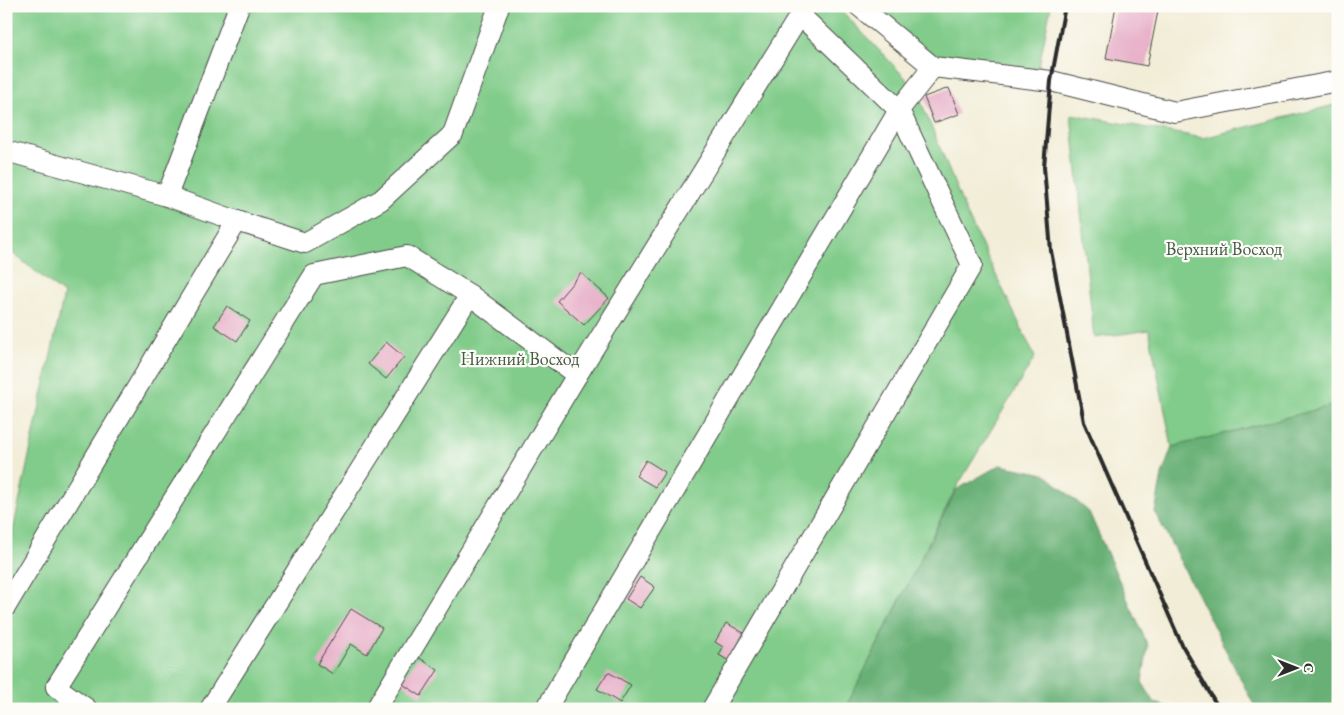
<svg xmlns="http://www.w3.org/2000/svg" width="1344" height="715" font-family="'EB Garamond',serif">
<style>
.green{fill:#81cc8a;stroke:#567c5a}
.forest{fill:#68b076;stroke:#4a6e50}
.building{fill:#e8b2ca}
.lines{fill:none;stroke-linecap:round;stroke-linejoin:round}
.minor-casing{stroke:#494845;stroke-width:22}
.minor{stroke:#fff;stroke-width:20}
.rail{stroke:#2b2b2b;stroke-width:4}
.labels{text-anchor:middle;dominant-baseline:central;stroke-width:4.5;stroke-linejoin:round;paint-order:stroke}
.park-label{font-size:18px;fill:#455b48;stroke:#fdfcf7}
</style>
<rect width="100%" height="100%" fill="#fdfcf7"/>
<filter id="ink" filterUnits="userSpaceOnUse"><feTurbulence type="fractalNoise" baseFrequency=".02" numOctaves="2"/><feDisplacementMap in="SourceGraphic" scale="10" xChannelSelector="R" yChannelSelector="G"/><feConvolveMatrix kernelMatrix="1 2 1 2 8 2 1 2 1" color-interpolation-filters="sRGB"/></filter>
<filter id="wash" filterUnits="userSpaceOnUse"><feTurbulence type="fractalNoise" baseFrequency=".0096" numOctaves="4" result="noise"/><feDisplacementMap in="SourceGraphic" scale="20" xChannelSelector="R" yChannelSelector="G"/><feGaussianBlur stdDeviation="1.12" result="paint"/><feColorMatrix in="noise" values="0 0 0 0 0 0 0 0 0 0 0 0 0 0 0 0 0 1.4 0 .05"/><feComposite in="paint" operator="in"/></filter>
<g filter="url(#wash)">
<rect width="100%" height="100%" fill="#f2edd7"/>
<!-- green -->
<g class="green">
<polygon points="6,6 837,6 916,89 966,212 1035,357 955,490 845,709 6,709 6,563 64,294 6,248"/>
<polygon points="874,6 1051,6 1037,75 937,62"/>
<polygon points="1338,104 1338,404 1172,447 1149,330 1094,338 1071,114 1203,138"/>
</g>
<!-- forest -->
<g class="forest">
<polygon points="1338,404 1338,709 1256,709 1155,512 1162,475 1172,447"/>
<polygon points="1000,465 1045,474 1089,512 1148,646 1142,682 1155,703 1173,709 845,709 956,490"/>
</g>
<g id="blocks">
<!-- building -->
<g class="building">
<polygon points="1116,6 1159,6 1147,66 1106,58"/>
<polygon points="949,88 959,114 934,123 924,97"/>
<polygon points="581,273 609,298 584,325 557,301"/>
<polygon points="227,306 250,321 237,341 214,326"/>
<polygon points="386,342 404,357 386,379 368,364"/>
<polygon points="646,460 665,472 655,487 636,476"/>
<polygon points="640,577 655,587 640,608 626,599"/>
<polygon points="351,609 382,628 367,654 351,644 333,674 317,664"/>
<polygon points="726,623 744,633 729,661 719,655 723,647 715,642"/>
<polygon points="418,657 438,670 421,696 401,683"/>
<polygon points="608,672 631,685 620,703 597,689"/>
</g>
</g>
</g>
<g filter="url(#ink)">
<use href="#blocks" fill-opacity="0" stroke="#494845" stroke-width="1"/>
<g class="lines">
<defs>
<g id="minor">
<polyline points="239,6 167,196 237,221 305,243 381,200 453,134 499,6"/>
<polyline points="859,6 933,67 1051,81 1175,112 1338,81"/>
<polyline points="6,151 167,196"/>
<polyline points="6,606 237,221"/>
<polyline points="87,709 56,687 314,275 407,256 470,295"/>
<polyline points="210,709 470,295 577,375"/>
<polyline points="376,709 577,375 800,15 899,110 546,709"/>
<polyline points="712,709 972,265 899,110 933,67"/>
</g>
</defs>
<!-- minor casing -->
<use href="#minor" class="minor-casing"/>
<!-- minor -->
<use href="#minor" class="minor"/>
<!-- rail -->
<polyline class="rail" points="1065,6 1051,81 1044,167 1051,251 1084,422 1182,645 1219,709"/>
</g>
</g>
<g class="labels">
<!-- park labels -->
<g class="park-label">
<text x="1224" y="248">Верхний Восход</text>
<text x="520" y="358">Нижний Восход</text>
</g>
</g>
<!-- margin -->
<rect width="1344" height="715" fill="none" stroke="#fdfcf7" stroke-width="25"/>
<!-- north arrow -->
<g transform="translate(1296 668) rotate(90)" stroke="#fdfcf7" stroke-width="4" paint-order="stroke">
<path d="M0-4L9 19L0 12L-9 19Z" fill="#2b2b2b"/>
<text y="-8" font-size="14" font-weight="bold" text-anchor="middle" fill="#2b2b2b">С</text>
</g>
</svg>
